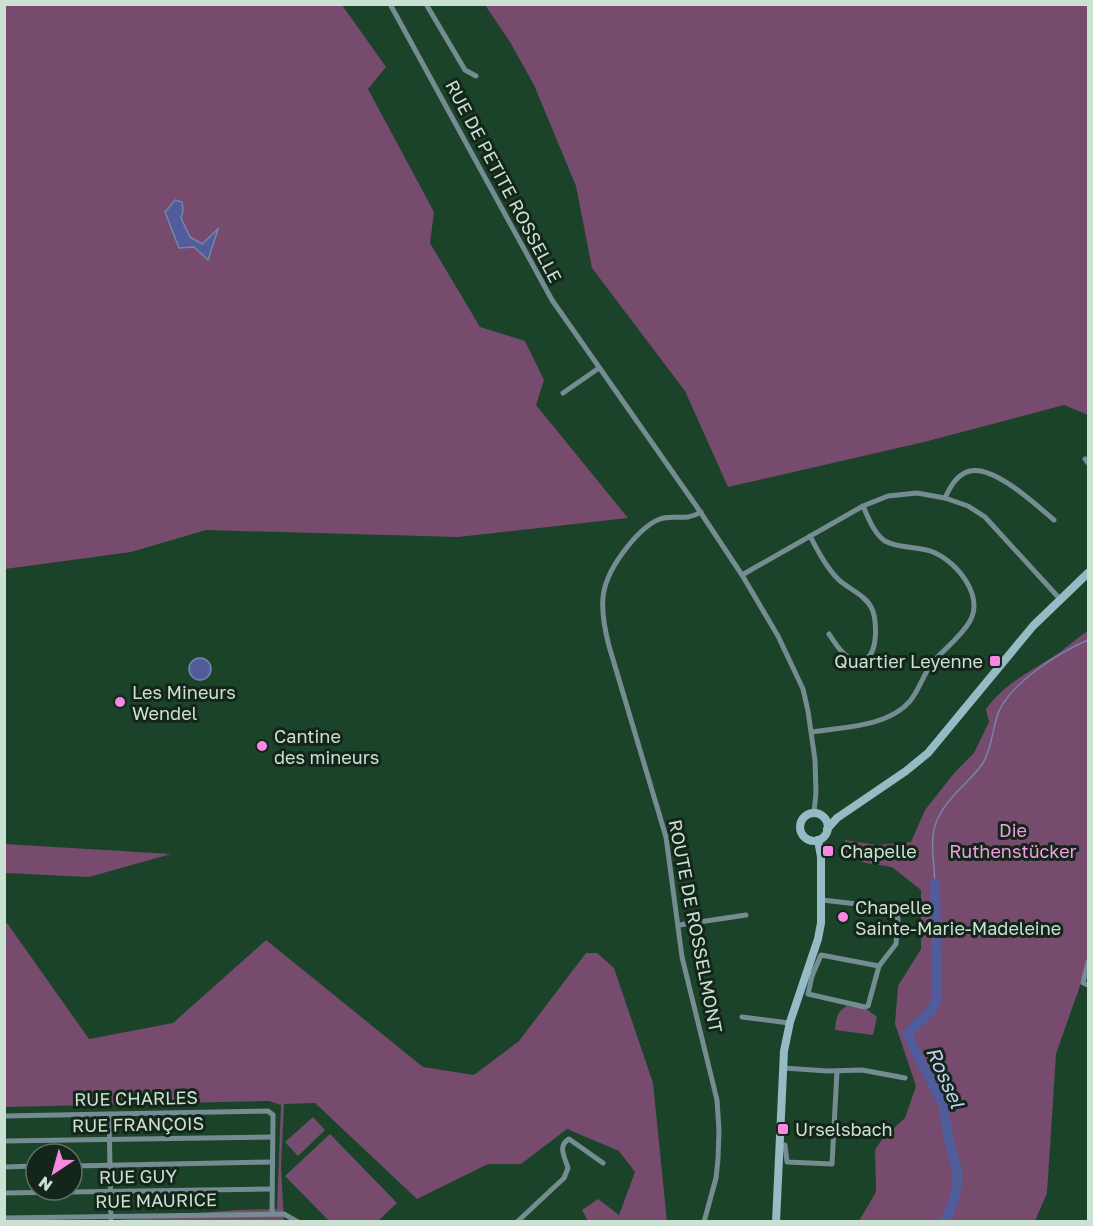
<svg xmlns="http://www.w3.org/2000/svg" width="1093" height="1226" font-family="'Golos Text',sans-serif">
<style>
.green{fill:#764b6d}
.water{fill:#515c9c;stroke:#7684ac;stroke-width:1.5}
.lines{fill:none;stroke-linecap:round;stroke-linejoin:round}
.stream{stroke:#7684ac;stroke-width:1.5}
.river{stroke:#515c9c;stroke-width:10}
.street{stroke:#758c92;stroke-width:5}
.secondary{stroke:#95bbc4;stroke-width:8}
.poi-dot{fill:#fb87e5;stroke:#14251a;stroke-width:2}
.labels{text-anchor:middle;dominant-baseline:central;stroke-width:6;stroke-linejoin:round;paint-order:stroke}
.street-label{font-size:18px;fill:#cbe1d1;stroke:#14251a}
.poi-label{font-size:18px;fill:#cbe1d1;stroke:#14251a;text-anchor:start}
.park-label{font-size:18px;fill:#f39ee2;stroke:#14251a}
.water-label{font-size:20px;font-style:italic;fill:#c3ccf2;stroke:#14251a}
</style>
<rect width="100%" height="100%" fill="#1b432a"/>
<!-- green -->
<g class="green">
<polygon points="4,5 342,5 386,67 368,89 434,212 430,243 480,327 525,341 544,380 536,405 628,518 458,537 206,530 131,552 5,569"/>
<polygon points="485,5 1088,5 1088,415 1064,405 924,442 728,487 685,391 592,268 576,186 534,85 510,42"/>
<path d="M1088,631V963L1056,1054L1047,1193L1035,1221H859L876,1192L875,1150L883,1138L905,1118L916,1086L895,1024L898,986L921,949V890L892,867L866,863L845,856V840L876,845L911,842L925,810L955,772L974,753L989,722L986,709C1004,684 1029,672 1054,656C1066,649 1076,638 1088,631Z"/>
<polygon points="5,844 171,854 89,877 5,873"/>
<polygon points="7,923 89,1039 173,1023 266,940 423,1067 474,1075 519,1041 586,953 597,953 614,968 653,1083 667,1222 588,1221 582,1210 598,1199 619,1215 635,1172 619,1151 567,1129 521,1164 488,1164 417,1199 315,1103 284,1104 281,1167 284,1221 115,1221 115,1220 237,1210 277,1209 281,1105 269,1101 5,1107 5,924"/>
<path d="M847,1006L865,1008L877,1017L873,1035L835,1030C836,1019 837,1011 847,1006Z"/>
<polygon points="313,1117 325,1130 298,1156 285,1142"/>
<polygon points="330,1134 397,1203 378,1221 329,1221 285,1176"/>
</g>
<!-- water -->
<g class="water">
<polygon points="175,200 182,202 183,211 181,218 190,237 202,244 218,229 208,260 194,247 179,248 165,212"/>
<circle cx="200" cy="669" r="11"/>
</g>
<g class="lines">
<!-- stream -->
<path class="stream" d="M935,884C933,843 925,826 955,794C964,784 976,774 983,763C993,746 992,728 999,711C1013,681 1060,652 1088,640"/>
<!-- river -->
<polyline class="river" points="935,884 937,1000 930,1012 907,1034 943,1105 949,1140 958,1173 955,1197 945,1222"/>
<!-- street -->
<g class="street">
<polyline points="390,4 552,300 697,507 742,575 778,636 803,689 808,711 815,760 816,792 814,813"/>
<polyline points="426,4 465,70 476,76"/>
<polyline points="563,393 599,368"/>
<polyline points="1085,459 1088,463"/>
<path d="M945,498C950,487 957,474 970,471C994,465 1036,505 1054,520"/>
<path d="M701,512C685,522 673,514 660,519C647,524 636,536 628,546C599,582 598,603 609,646L666,837L682,957L717,1100L719,1130L718,1159L716,1178L704,1222"/>
<path d="M810,536C818,551 826,567 838,579C848,589 866,595 872,609C878,622 879,667 855,660C844,658 835,643 829,634"/>
<polyline points="742,575 863,506 888,496 917,493 945,498 968,506 985,517 1060,599"/>
<path d="M812,732C843,727 888,727 910,701C920,689 923,674 933,662C945,648 961,637 970,621C984,595 957,562 933,552C918,546 899,549 885,541C874,534 868,517 863,506"/>
<polyline points="679,925 746,915"/>
<polyline points="1088,962 1083,983 1088,985"/>
<polyline points="810,975 812,976 808,994 865,1007 868,1006 879,966"/>
<polyline points="812,976 821,955 879,966 896,944 898,919 895,910 892,908 822,900"/>
<polyline points="742,1017 789,1023"/>
<polyline points="783,1068 828,1071 862,1070 905,1078"/>
<polyline points="109,1114 111,1222"/>
<polyline points="4,1116 268,1111 273,1115 272,1214"/>
<polyline points="4,1141 272,1137"/>
<polyline points="779,1145 785,1145 787,1162 832,1164 837,1071"/>
<polyline points="72,1166 272,1162"/>
<polyline points="4,1167 36,1166"/>
<polyline points="4,1193 272,1189"/>
<polyline points="4,1218 284,1214 298,1222"/>
<path d="M517,1222L564,1178L568,1168C565,1157 557,1146 569,1139L603,1163"/>
</g>
<!-- secondary -->
<g class="secondary">
<circle cx="814" cy="827" r="14"/>
<polyline points="827,829 837,818 906,771 928,753 1033,626 1088,573"/>
<polyline points="776,1222 784,1051 790,1022 818,939 821,923 821,857 818,840"/>
</g>
</g>
<!-- markers -->
<g class="poi-dot">
<rect x="989" y="655" width="12" height="12" rx="3"/>
<circle cx="120" cy="702" r="6"/>
<circle cx="262" cy="746" r="6"/>
<rect x="822" y="845" width="12" height="12" rx="3"/>
<circle cx="843" cy="917" r="6"/>
<rect x="777" y="1123" width="12" height="12" rx="3"/>
</g>
<g class="labels">
<!-- street labels -->
<g class="street-label">
<text transform="translate(504 181) rotate(62)">RUE DE PETITE ROSSELLE</text>
<text transform="translate(696 926) rotate(79)">ROUTE DE ROSSELMONT</text>
<text transform="translate(136 1098) rotate(-1)">RUE CHARLES</text>
<text transform="translate(138 1124) rotate(-1)">RUE FRANÇOIS</text>
<text transform="translate(138 1176) rotate(-1)">RUE GUY</text>
<text transform="translate(156 1200) rotate(-1)">RUE MAURICE</text>
</g>
<!-- poi labels -->
<g class="poi-label">
<text x="983" y="661" text-anchor="end">Quartier Leyenne</text>
<text x="132" y="692">Les Mineurs<tspan x="132" dy="21">Wendel</tspan></text>
<text x="274" y="736">Cantine<tspan x="274" dy="21">des mineurs</tspan></text>
<text x="840" y="851">Chapelle</text>
<text x="855" y="907">Chapelle<tspan x="855" dy="21">Sainte-Marie-Madeleine</tspan></text>
<text x="795" y="1129">Urselsbach</text>
</g>
<!-- park labels -->
<g class="park-label">
<text x="1013" y="830">Die<tspan x="1013" dy="21">Ruthenstücker</tspan></text>
</g>
<!-- water labels -->
<g class="water-label">
<text transform="translate(946 1077) rotate(66)">Rossel</text>
</g>
</g>
<!-- border -->
<rect width="1093" height="1226" fill="none" stroke="#cbe1d1" stroke-width="12"/>
<!-- north arrow -->
<g transform="translate(54 1172) rotate(216)"><circle r="28" fill="#14251a" stroke="#5d7063" stroke-width="1.5"/>
<path d="M0-4.5L10 22L0 15L-10 22Z" fill="#fb87e5"/>
<text y="-9" font-size="16" font-weight="bold" text-anchor="middle" fill="#cbe1d1">N</text>
</g>
</svg>
